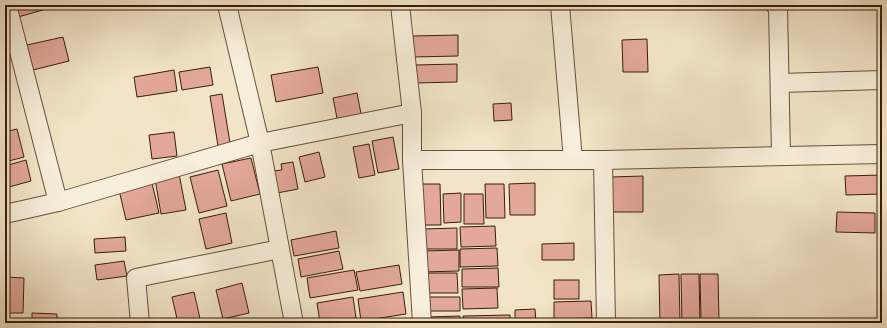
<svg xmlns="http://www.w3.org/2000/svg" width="887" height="328" font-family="Cardo,serif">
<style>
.building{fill:#e3a899;stroke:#391d0a}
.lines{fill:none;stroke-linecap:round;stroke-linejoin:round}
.minor-casing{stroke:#674f39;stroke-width:20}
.minor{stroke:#f7eedb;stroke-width:18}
</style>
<rect width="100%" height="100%" fill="#f2e5c7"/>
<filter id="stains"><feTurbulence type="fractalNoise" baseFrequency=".005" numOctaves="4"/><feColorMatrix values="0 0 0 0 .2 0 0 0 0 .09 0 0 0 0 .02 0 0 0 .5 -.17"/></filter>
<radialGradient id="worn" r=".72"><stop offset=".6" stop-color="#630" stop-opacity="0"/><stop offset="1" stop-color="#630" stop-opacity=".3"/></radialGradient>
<!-- building -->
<g class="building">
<polygon points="15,5 49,5 50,8 18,17"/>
<polygon points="458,35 458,56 413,57 412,36"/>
<polygon points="63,37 69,61 33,70 27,45"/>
<polygon points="647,39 648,72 623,72 622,40"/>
<polygon points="457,64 457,82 415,83 415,65"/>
<polygon points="210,67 213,85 182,90 179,72"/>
<polygon points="318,67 323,93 276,102 271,75"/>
<polygon points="174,70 177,91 137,97 134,77"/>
<polygon points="357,93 362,119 338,123 333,98"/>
<polygon points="222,94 230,143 218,146 210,96"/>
<polygon points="511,103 512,120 494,121 493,104"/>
<polygon points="17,129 24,157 5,162 5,132"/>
<polygon points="174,132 177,156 152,159 149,135"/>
<polygon points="393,137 399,169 378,173 372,141"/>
<polygon points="369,144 375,175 359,178 353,147"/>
<polygon points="319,152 325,177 305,182 299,157"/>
<polygon points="251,158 260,194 231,201 222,164"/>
<polygon points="26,160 31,181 5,188 5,166"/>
<polygon points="293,162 298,189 277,193 273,171 282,170 281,164"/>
<polygon points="218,170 227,206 199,213 190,177"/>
<polygon points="179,174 186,210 161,214 155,179"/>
<polygon points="882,175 882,194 846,195 845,176"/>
<polygon points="643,176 643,212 611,212 611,177"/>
<polygon points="152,183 159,213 126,220 119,190"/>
<polygon points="535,183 535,215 510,215 509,184"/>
<polygon points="420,184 440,184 441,225 421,225"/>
<polygon points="485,184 504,184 505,218 486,218"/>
<polygon points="461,193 461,222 444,223 443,194"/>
<polygon points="464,194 483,194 484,224 464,224"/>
<polygon points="837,212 875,213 875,233 836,232"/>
<polygon points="226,213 232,243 206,249 199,219"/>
<polygon points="5,218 8,219 7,266 5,266"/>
<polygon points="495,226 496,246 461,247 460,227"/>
<polygon points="457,228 457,249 423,249 423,229"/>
<polygon points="336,231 339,248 294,256 291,240"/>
<polygon points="125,237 126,251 95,253 94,239"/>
<polygon points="574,243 574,260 542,260 542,244"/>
<polygon points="497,248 498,266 460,267 460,249"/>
<polygon points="459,250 459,271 423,272 423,251"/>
<polygon points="339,251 343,269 301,277 298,259"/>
<polygon points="124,261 127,276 97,280 95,265"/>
<polygon points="399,265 402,284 360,291 356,272"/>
<polygon points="498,268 499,287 462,287 462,269"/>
<polygon points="354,270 358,290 310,298 307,278"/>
<polygon points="425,273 457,273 458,293 425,293"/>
<polygon points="679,274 680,323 660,323 659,275"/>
<polygon points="681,274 699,274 700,323 682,323"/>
<polygon points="700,274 718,274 719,322 701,323"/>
<polygon points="5,277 24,278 23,313 5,313"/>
<rect x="554" y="280" width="25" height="19"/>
<polygon points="242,283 249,313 223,319 216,290"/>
<polygon points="497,288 498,308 463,309 462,289"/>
<polygon points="194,292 201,323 178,323 172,297"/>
<polygon points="403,292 406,314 361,321 358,299"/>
<polygon points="353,297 356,318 320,323 317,303"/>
<polygon points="427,297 460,297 460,311 428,311"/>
<polygon points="591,301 592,318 554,319 554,302"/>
<polygon points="535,309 536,323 515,323 515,310"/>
<polygon points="32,313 57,314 57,323 32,323"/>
<polygon points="510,315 510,323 464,323 463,316"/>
<polygon points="460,316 460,323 427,323 427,317"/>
<polygon points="8,320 27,321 27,323 8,323"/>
</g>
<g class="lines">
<defs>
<g id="minor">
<polyline points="7,5 58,202"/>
<polyline points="227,5 260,143 294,323"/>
<polyline points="400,5 412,113 412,160 422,323"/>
<polyline points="560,5 573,160"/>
<polyline points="775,5 778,7 781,155"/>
<polyline points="780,83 882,80"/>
<polyline points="412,160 603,160 882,154"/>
<polyline points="603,160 606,323"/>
<polyline points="5,214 58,202 260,143 412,113"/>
<polyline points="140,323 136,278 280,249"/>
</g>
</defs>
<!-- minor casing -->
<use href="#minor" class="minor-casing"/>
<!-- minor -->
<use href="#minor" class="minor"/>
</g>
<!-- margin -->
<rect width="887" height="328" fill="none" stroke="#f2e5c7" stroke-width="20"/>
<rect x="6" y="6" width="875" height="316" fill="none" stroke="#391d0a" stroke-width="2"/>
<rect x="10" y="10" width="867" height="308" fill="none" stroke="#391d0a"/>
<rect width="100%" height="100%" filter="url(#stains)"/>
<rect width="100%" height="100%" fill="url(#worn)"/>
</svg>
